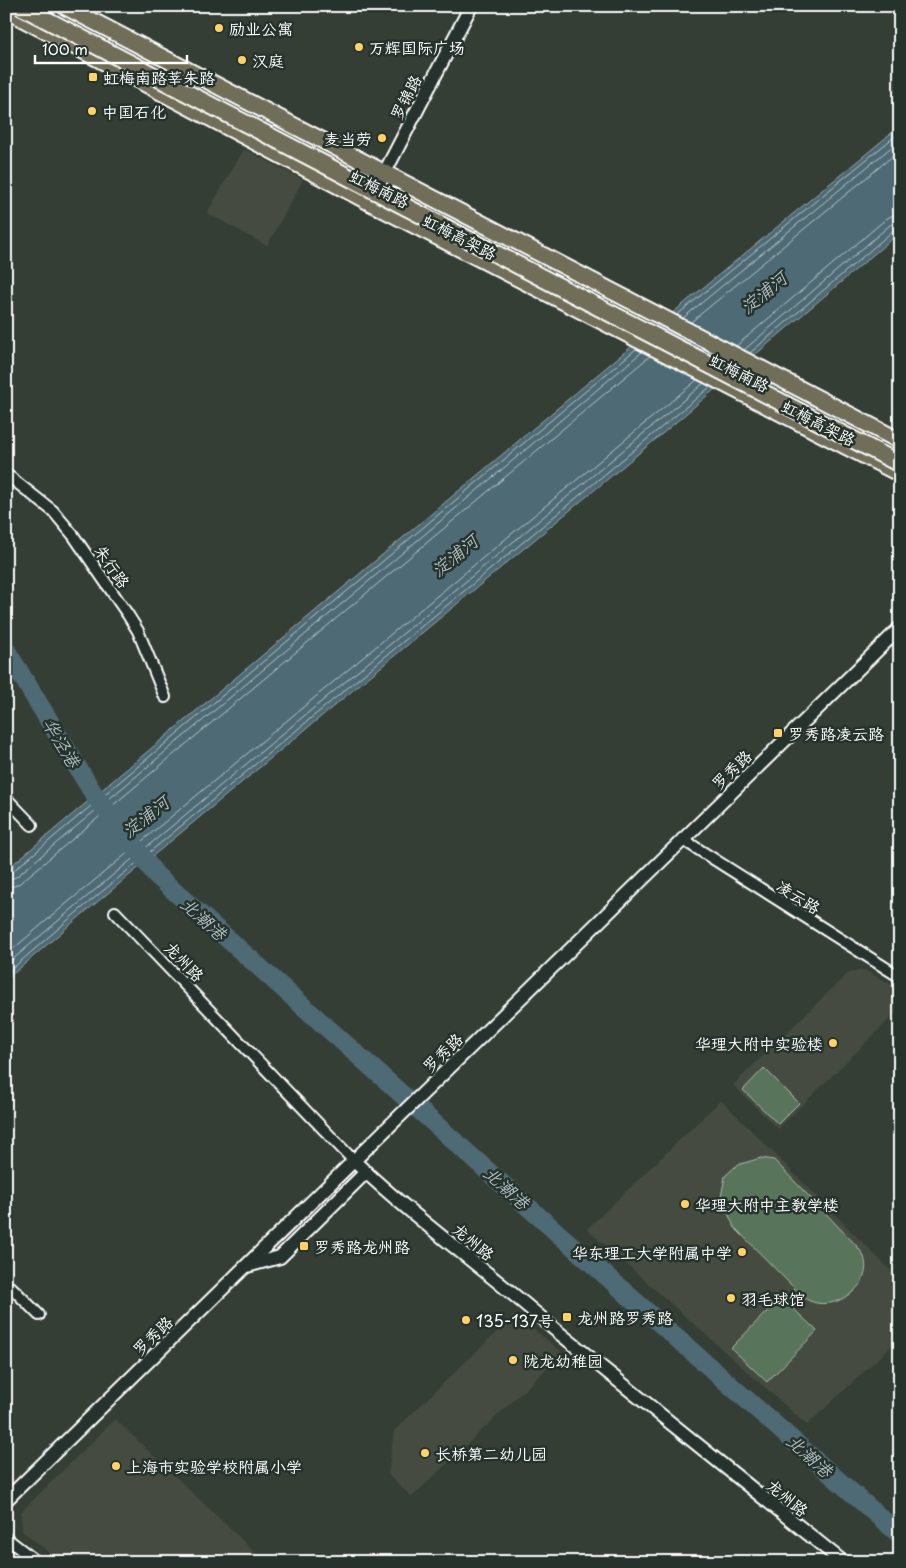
<svg xmlns="http://www.w3.org/2000/svg" width="906" height="1568" font-family="'Playpen Sans','LXGW WenKai TC',sans-serif">
<style>
.built{fill:#454b3f}
.green{fill:#58755c;stroke:#acbaae}
.water{fill:#4e6b74;stroke:#95a6ac}
.lines{fill:none;stroke-linecap:round;stroke-linejoin:round}
.shore{stroke:#b8c4c7;stroke-width:1}
.river{stroke:#4e6b74;stroke-width:19}
.minor-casing{stroke:#fff;stroke-width:14}
.tertiary-casing{stroke:#fff;stroke-width:16}
.primary-casing{stroke:#fff;stroke-width:19}
.minor{stroke:#26332d;stroke-width:10}
.tertiary{stroke:#26332d;stroke-width:12}
.primary{stroke:#706e59;stroke-width:15}
.trunk-bridge-casing{stroke:#fff;stroke-width:20;stroke-linecap:butt}
.trunk-bridge{stroke:#706e59;stroke-width:16}
.poi-dot{fill:#ffd166;stroke:#26332d;stroke-width:2}
.labels{text-anchor:middle;dominant-baseline:central;stroke-width:5;stroke-linejoin:round;paint-order:stroke}
.poi-label{font-size:16px;fill:#fff;stroke:#26332d;text-anchor:start}
.street-label{font-size:16px;fill:#fff;stroke:#26332d}
.water-label{font-size:18px;font-style:italic;fill:#afbcc0;stroke:#26332d}
</style>
<rect width="100%" height="100%" fill="#343e35"/>
<filter id="ink" filterUnits="userSpaceOnUse"><feTurbulence type="fractalNoise" baseFrequency=".02" numOctaves="2"/><feDisplacementMap in="SourceGraphic" scale="10" xChannelSelector="R" yChannelSelector="G"/><feConvolveMatrix kernelMatrix="1 2 1 2 8 2 1 2 1" color-interpolation-filters="sRGB"/></filter>
<g filter="url(#ink)">
<!-- built -->
<g class="built">
<polygon points="244,149 303,180 267,246 207,213"/>
<polygon points="865,970 900,990 900,1004 897,1012 778,1129 733,1085 849,972"/>
<polygon points="721,1100 900,1280 900,1338 807,1425 587,1229"/>
<polygon points="515,1314 563,1353 412,1497 388,1475 394,1431"/>
<polygon points="115,1419 265,1562 61,1562 22,1531 21,1512"/>
</g>
<!-- green -->
<g class="green">
<polygon points="764,1068 799,1103 778,1124 743,1090"/>
<path d="M761,1158L774,1160L855,1244C858,1248 862,1252 864,1257C875,1288 829,1317 803,1297L734,1227L721,1197L725,1176L737,1165Z"/>
<polygon points="781,1297 817,1331 767,1382 731,1348"/>
</g>
<!-- water -->
<polygon class="water" points="900,126 900,232 656,439 78,918 6,980 6,870 609,365"/>
<g class="lines">
<!-- shore -->
<g class="shore">
<polyline points="677,315 900,132"/>
<polyline points="683,318 900,140"/>
<polyline points="691,322 900,150"/>
<polyline points="736,346 886,219 893,215 900,214"/>
<polyline points="744,350 890,225 900,222"/>
<polyline points="750,353 894,230 900,228"/>
<polyline points="6,874 12,872 636,349"/>
<polyline points="6,880 16,877 642,352"/>
<polyline points="6,888 14,886 20,883 650,356"/>
<polyline points="6,955 66,904 697,380"/>
<polyline points="6,965 71,910 704,383"/>
<polyline points="6,974 75,914 710,387"/>
</g>
<!-- river -->
<g class="river">
<polyline points="6,650 95,796 111,816"/>
<polyline points="131,842 156,875 527,1206 900,1535"/>
</g>
<defs>
<g id="minor">
<polyline points="6,474 53,511 73,535 128,615 138,631 165,697"/>
<polyline points="6,798 32,825"/>
<polyline points="682,839 900,977"/>
<polyline points="115,912 354,1161"/>
<polyline points="12,1288 39,1315"/>
<polyline points="6,1538 37,1562"/>
</g>
<g id="tertiary">
<polyline points="372,197 471,6"/>
<path d="M354,1161C417,1221 488,1271 553,1328L843,1562"/>
<polyline points="247,1266 280,1257 366,1172"/>
<polyline points="6,1500 900,628"/>
</g>
<g id="primary">
<polyline points="64,6 900,441"/>
<polyline points="6,10 369,202 900,474"/>
</g>
</defs>
<!-- minor casing -->
<use href="#minor" class="minor-casing"/>
<!-- tertiary casing -->
<use href="#tertiary" class="tertiary-casing"/>
<!-- primary casing -->
<use href="#primary" class="primary-casing"/>
<!-- minor -->
<use href="#minor" class="minor"/>
<!-- tertiary -->
<use href="#tertiary" class="tertiary"/>
<!-- primary -->
<use href="#primary" class="primary"/>
<defs>
<polyline id="trunk-bridge" points="20,6 900,464"/>
</defs>
<!-- trunk-bridge casing -->
<use href="#trunk-bridge" class="trunk-bridge-casing"/>
<!-- trunk-bridge -->
<use href="#trunk-bridge" class="trunk-bridge"/>
</g>
</g>
<!-- markers -->
<g class="poi-dot">
<circle cx="219" cy="28" r="5"/>
<circle cx="359" cy="47" r="5"/>
<circle cx="242" cy="60" r="5"/>
<rect x="88" y="72" width="10" height="10" rx="2.5"/>
<circle cx="92" cy="111" r="5"/>
<circle cx="382" cy="138" r="5"/>
<rect x="773" y="728" width="10" height="10" rx="2.5"/>
<circle cx="833" cy="1043" r="5"/>
<circle cx="685" cy="1204" r="5"/>
<rect x="299" y="1241" width="10" height="10" rx="2.5"/>
<circle cx="742" cy="1252" r="5"/>
<circle cx="731" cy="1298" r="5"/>
<rect x="562" y="1312" width="10" height="10" rx="2.5"/>
<circle cx="466" cy="1320" r="5"/>
<circle cx="513" cy="1360" r="5"/>
<circle cx="425" cy="1453" r="5"/>
<circle cx="116" cy="1466" r="5"/>
</g>
<g class="labels">
<!-- poi labels -->
<g class="poi-label">
<text x="229" y="28">励业公寓</text>
<text x="369" y="47">万辉国际广场</text>
<text x="252" y="60">汉庭</text>
<text x="103" y="77">虹梅南路莘朱路</text>
<text x="102" y="111">中国石化</text>
<text x="372" y="138" text-anchor="end">麦当劳</text>
<text x="788" y="733">罗秀路凌云路</text>
<text x="823" y="1043" text-anchor="end">华理大附中实验楼</text>
<text x="695" y="1204">华理大附中主教学楼</text>
<text x="314" y="1246">罗秀路龙州路</text>
<text x="732" y="1252" text-anchor="end">华东理工大学附属中学</text>
<text x="741" y="1298">羽毛球馆</text>
<text x="577" y="1317">龙州路罗秀路</text>
<text x="476" y="1320">135-137号</text>
<text x="523" y="1360">陇龙幼稚园</text>
<text x="435" y="1453">长桥第二幼儿园</text>
<text x="126" y="1466">上海市实验学校附属小学</text>
</g>
<!-- street labels -->
<g class="street-label">
<text transform="translate(405 97) rotate(-63)">罗锦路</text>
<text transform="translate(380 188) rotate(27)">虹梅南路</text>
<text transform="translate(460 236) rotate(27)">虹梅高架路</text>
<text transform="translate(740 372) rotate(27)">虹梅南路</text>
<text transform="translate(819 422) rotate(27)">虹梅高架路</text>
<text transform="translate(113 566) rotate(55)">朱行路</text>
<text transform="translate(731 769) rotate(-44)">罗秀路</text>
<text transform="translate(799 896) rotate(32)">凌云路</text>
<text transform="translate(185 961) rotate(46)">龙州路</text>
<text transform="translate(442 1052) rotate(-44)">罗秀路</text>
<text transform="translate(474 1241) rotate(39)">龙州路</text>
<text transform="translate(152 1335) rotate(-44)">罗秀路</text>
<text transform="translate(788 1497) rotate(39)">龙州路</text>
</g>
<!-- water labels -->
<g class="water-label">
<text transform="translate(763 292) rotate(-40)">淀浦河</text>
<text transform="translate(454 555) rotate(-40)">淀浦河</text>
<text transform="translate(62 742) rotate(59)">华泾港</text>
<text transform="translate(145 816) rotate(-39)">淀浦河</text>
<text transform="translate(204 918) rotate(42)">北潮港</text>
<text transform="translate(507 1187) rotate(42)">北潮港</text>
<text transform="translate(810 1455) rotate(42)">北潮港</text>
</g>
</g>
<!-- margin -->
<rect width="906" height="1568" fill="none" stroke="#26332d" stroke-width="25"/>
<rect x="12" y="12" width="881" height="1543" fill="none" stroke="#fff" stroke-width="2" filter="url(#ink)"/>
<!-- scale -->
<path d="M35 55v8h152v-8" fill="none" stroke="#ffffff" stroke-width="2.5"/>
<text x="42" y="55" font-size="15" fill="#ffffff" stroke="#26332d" stroke-width="4" paint-order="stroke">100 m</text>
</svg>
